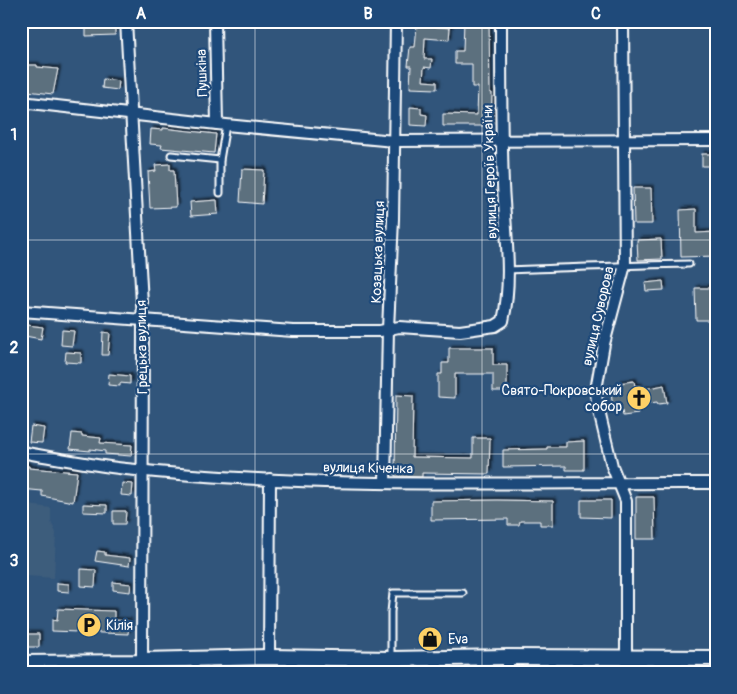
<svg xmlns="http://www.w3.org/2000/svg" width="737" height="694" font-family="Pangolin,sans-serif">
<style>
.built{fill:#3e5d7c}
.green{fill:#4c7e8a;stroke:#a6bec4}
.building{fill:#5c6f7e;stroke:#fff;filter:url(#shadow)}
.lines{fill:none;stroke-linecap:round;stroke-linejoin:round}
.lane-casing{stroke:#fff;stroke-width:9}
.street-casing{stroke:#fff;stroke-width:14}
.secondary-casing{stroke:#fff;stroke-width:18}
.lane{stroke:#1f4a7a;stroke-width:5}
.street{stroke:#1f4a7a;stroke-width:10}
.secondary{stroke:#1f4a7a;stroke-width:14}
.grid{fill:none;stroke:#fff;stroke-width:1;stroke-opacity:0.55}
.labels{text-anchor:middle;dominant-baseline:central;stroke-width:4.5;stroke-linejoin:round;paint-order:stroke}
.street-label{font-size:14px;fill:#fff;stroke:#1f4a7a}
.poi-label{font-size:14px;fill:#fff;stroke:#1f4a7a;text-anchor:start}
.neatline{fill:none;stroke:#fff;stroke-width:2}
.grid-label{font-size:16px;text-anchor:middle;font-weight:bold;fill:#fff}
</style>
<defs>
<filter id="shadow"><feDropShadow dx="2.5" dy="-2.5" stdDeviation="1" flood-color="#0009"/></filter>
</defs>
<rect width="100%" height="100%" fill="#31557b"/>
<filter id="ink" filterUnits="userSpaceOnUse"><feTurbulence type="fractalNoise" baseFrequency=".02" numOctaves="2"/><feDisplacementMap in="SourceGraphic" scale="10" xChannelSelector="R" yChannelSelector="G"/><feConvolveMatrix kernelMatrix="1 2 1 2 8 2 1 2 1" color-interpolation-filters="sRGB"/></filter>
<g filter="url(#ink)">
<!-- built -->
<g class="built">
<polygon points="21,504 51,508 51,522 56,533 54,578 27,576 21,580"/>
<polygon points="249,669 462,669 461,673 249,673"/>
</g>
<!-- green -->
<polygon class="green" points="21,512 28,512 22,562 21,562"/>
<!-- building -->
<g class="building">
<polygon points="464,21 489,21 490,93 492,93 491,126 443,126 443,114 477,115 478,87 472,87 472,64 455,64 455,51 463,51"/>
<polygon points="417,25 450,28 449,40 425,38 424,59 432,59 431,68 424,67 423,81 437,82 437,89 410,88 411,66 408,66 410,47 415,47"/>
<polygon points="115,26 115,35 86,36 86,27"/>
<polygon points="21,65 37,65 37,67 58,69 53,94 27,91 27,83 21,82"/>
<polygon points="103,79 119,81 118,90 102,88"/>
<polygon points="410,107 421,108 421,114 427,115 426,126 410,125"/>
<polygon points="163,128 216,134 214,153 161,148 162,145 150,144 151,129 163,130"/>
<rect x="702" y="154" width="14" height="12"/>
<polygon points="170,164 170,170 174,170 176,207 150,208 148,172 156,171 155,165"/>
<polygon points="242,169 264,170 262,204 240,202"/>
<polygon points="633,188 651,188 652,224 634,224"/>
<polygon points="217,200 218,214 191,216 190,202"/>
<polygon points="696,209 696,233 716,232 716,256 681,257 680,210"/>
<polygon points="661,239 662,259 638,260 637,240"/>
<polygon points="663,281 664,290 646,291 645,283"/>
<polygon points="695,288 716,288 716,320 696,320"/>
<polygon points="27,325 43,327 41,339 25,336"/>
<polygon points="62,330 74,331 72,346 61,345"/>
<polygon points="103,332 110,333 108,355 102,355"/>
<polygon points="449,348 493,348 493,365 507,365 507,391 493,391 493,374 455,374 455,398 438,397 438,374 442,374 442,363 449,363"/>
<polygon points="66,352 81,353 81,363 65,362"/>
<polygon points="109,374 130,376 130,384 120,383 120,386 108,385"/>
<polygon points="634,381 635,386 640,386 640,390 664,385 667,403 658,404 657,402 642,404 643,408 637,409 638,414 623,416 622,411 618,412 617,407 613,408 611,393 615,393 615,389 619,388 618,383"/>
<polygon points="396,395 413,396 412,457 473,458 473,438 490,438 489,474 422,473 422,477 395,476"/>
<polygon points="31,426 44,428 42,443 29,442"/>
<polygon points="72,433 82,434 82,436 101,438 100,443 132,445 131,456 105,454 105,451 90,449 90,451 70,449"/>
<polygon points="584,441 584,470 566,470 566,466 503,467 503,450 547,449 547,447 566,447 566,442"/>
<polygon points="21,465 29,466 29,468 77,472 73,502 42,496 42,491 21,489"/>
<polygon points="122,483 133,484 132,496 121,495"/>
<polygon points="636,497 654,497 655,539 636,539"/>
<polygon points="497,500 553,501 553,525 540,525 540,521 520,521 519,525 508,525 508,519 431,520 431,501"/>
<polygon points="581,500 611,500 611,518 581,517"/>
<polygon points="83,504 107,505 107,513 83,512"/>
<polygon points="113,511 126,511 125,524 113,524"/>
<polygon points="97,551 105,552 105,555 130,558 129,566 95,561"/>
<polygon points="81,569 96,570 95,587 81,586"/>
<polygon points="113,582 131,584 130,592 113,590"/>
<polygon points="57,583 69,584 69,592 57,591"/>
<polygon points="58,609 114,611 114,620 129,621 128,634 52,631 52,620 57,621"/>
<rect x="23" y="634" width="16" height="13"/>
</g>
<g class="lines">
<defs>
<g id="lane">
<polyline points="171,155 220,160"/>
<polyline points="220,193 220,160 226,125"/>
<path d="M508,270C568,268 628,265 689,264"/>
<polyline points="391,659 391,612 393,593 463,593"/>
</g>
<g id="street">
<polyline points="215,21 217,124"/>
<polyline points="623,21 625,265 604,344 596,390 597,403 612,466 626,501 626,673"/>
<polyline points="21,102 226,125 394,141 716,140"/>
<path d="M21,311L293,331H380L399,327L460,331L495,326L503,321C513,278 505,229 503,185C501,130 501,76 501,21"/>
<path d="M21,452C56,458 91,465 126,469C322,490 519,482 716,483"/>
<polyline points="385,483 388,329 393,219 396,21"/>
<polyline points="269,657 270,479"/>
<polyline points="508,657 508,673"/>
<polyline points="21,661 142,660 143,321 126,21"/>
</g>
<polyline id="secondary" points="142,673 142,660 269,657 391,659 508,657 716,658"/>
</defs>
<!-- lane casing -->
<use href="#lane" class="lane-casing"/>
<!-- street casing -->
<use href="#street" class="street-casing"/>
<!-- secondary casing -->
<use href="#secondary" class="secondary-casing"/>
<!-- lane -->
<use href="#lane" class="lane"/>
<!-- street -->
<use href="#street" class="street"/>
<!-- secondary -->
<use href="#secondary" class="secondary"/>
</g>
</g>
<!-- grid -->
<path class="grid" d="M255,21V673M482,21V673M21,240H716M21,454H716"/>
<!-- icons -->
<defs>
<symbol id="church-disc" viewBox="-11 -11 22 22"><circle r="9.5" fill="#ffd166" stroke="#1f4a7a"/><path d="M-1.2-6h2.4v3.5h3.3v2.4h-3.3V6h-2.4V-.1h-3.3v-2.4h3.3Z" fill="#111"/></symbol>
<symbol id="parking-disc" viewBox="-11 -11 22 22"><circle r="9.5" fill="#ffd166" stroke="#1f4a7a"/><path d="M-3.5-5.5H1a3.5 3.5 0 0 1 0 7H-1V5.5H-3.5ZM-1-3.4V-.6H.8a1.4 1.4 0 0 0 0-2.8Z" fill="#111"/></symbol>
<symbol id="shop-disc" viewBox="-11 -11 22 22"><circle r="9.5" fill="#ffd166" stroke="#1f4a7a"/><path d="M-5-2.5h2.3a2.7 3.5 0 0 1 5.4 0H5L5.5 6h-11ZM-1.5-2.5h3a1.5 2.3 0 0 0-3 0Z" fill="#111"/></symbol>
</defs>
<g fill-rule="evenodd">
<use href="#church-disc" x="625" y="384" width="28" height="28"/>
<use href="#parking-disc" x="75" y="611" width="28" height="28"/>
<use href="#shop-disc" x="416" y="625" width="28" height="28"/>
</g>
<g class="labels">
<!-- street labels -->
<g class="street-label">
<text transform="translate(202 73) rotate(-92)">Пушкіна</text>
<text transform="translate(490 172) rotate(-92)">вулиця Героїв України</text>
<text transform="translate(378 252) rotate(-88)">Козацька вулиця</text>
<text transform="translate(598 316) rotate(-77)">вулиця Суворова</text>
<text transform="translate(142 347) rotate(-91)">Грецька вулиця</text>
<text transform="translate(368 468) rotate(1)">вулиця Кіченка</text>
</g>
<!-- poi labels -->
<g class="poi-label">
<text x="622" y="390" text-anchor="end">Свято-Покровський<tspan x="622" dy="16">собор</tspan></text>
<text x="106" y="625">Кілія</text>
<text x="448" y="639">Eva</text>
</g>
</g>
<!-- margin -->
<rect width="737" height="694" fill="none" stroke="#1f4a7a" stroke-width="55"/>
<rect x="28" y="28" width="682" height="638" class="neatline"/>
<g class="grid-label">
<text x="141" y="19">A</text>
<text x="368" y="19">B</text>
<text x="596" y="19">C</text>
<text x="14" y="140">1</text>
<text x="14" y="353">2</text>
<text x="14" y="566">3</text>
</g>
</svg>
